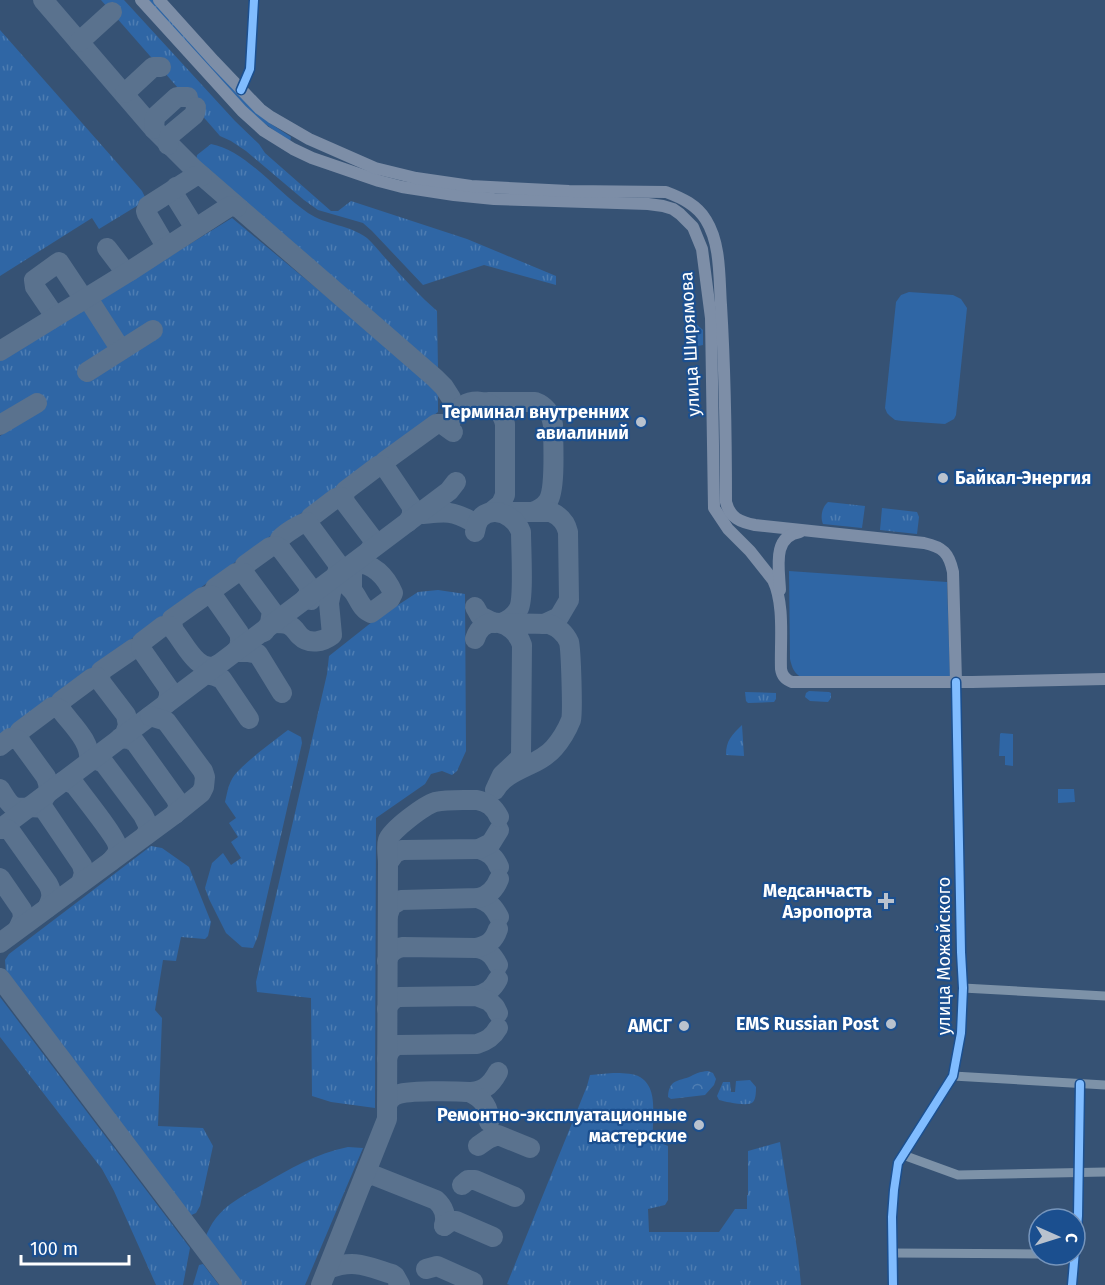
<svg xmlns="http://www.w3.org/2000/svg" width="1105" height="1285" font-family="'Fira Sans',sans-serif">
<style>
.grass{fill:url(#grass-tufts)}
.forest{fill:url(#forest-crowns)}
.park{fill:#2f66a5}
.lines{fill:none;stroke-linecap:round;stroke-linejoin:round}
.taxiway{stroke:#5a728e;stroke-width:20}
.minor{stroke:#7d92a8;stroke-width:9}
.major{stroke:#7d8ea7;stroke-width:12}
.cycleway-casing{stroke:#1b4f8f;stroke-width:11}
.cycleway{stroke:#80bcff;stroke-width:8}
.poi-dot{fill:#b9c2ce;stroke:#1b4f8f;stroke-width:2}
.labels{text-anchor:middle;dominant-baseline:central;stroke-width:4.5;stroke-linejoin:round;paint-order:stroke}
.street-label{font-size:18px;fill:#fff;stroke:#1b4f8f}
.poi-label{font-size:18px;font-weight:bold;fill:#fff;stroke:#1b4f8f;text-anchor:end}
</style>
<defs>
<pattern id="grass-tufts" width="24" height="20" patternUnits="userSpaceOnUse" patternTransform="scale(1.5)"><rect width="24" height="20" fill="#2f66a5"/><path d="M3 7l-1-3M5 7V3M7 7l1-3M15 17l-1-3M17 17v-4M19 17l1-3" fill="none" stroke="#4e7db2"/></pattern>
<pattern id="forest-crowns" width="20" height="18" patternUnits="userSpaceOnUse" patternTransform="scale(1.5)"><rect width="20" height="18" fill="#2f66a5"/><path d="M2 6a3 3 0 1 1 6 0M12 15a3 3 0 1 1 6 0" fill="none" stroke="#4e7db2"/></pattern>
</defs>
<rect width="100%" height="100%" fill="#365274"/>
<!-- grass -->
<g class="grass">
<polygon points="101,0 124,0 235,121 259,144 265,153 331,211 338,211 351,201 467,239 556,276 556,285 484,265 423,285 372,231 363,223 318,210 304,200 246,151 231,141 220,136"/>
<polygon points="147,0 154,0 271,124 291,137 290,142 246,110"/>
<polygon points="0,30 142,191 145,197 145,201 99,229 92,218 0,276"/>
<path d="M211,144C247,151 277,192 308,213C326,225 350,225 367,238C375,245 381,254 389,262C404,279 420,296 437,311L438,369L196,162L197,155Z"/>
<polygon points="232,218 438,389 438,412 0,736 0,436 46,406 39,395 3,418 0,414 0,361 87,306 115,346 77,371 85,381 161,332 155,321 121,342 94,303"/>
<polygon points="695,323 703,330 703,345 698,346 695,343"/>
<path d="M828,502L865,506L862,528L823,524C820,517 822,507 828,502Z"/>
<polygon points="882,508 917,512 919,517 917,534 880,530"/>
<polygon points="438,590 465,594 466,751 457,771 452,775 442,771 431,774 425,784 376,818 375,1108 331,1102 312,1096 311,998 257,992 256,982 327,674 329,656 372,622 418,592"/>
<polygon points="809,691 829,692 831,693 831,698 828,702 810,701 805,697 806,693"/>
<polygon points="745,692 776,693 776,699 774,702 748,703 746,701"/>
<path d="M742,725L744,756L726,755C726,740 732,735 742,725Z"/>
<path d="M288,730L301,737L302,743L258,936L253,948L242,947L226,933L209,899L205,888L212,863L223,853L231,865L241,858L231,842L238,837L229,823L236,818L225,802C227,794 228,786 232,779C239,766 275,740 288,730Z"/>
<polygon points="151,846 162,848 189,867 211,922 208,936 205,939 181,937 176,961 163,960 155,1010 162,1018 158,1126 203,1128 213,1146 200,1206 196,1213 189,1216 6,973 5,960 9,954"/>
<polygon points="0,997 190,1248 183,1285 156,1285 114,1191 102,1169 0,1037"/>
<path d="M613,1073C621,1073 631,1073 638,1076C659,1086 652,1115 653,1134L659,1142L668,1146V1200L665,1205L648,1209L649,1232H719L735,1209H747V1195H748V1151L780,1142L798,1255L801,1285H510L507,1284L587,1086L590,1075Z"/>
<path d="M750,1080L756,1087C756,1091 756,1099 753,1102C749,1107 726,1102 719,1100L717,1096L723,1082H730L731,1092H735L736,1081Z"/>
<path d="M348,1147L363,1148L305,1285H241L205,1238C208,1231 211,1224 216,1218C228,1203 246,1194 262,1185C289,1169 317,1153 348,1147Z"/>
<polygon points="203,1264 219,1285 193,1285 199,1265"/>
</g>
<!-- forest -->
<path class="forest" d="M708,1071L713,1073L716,1079L714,1085L705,1095L671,1099L668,1097C669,1077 681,1082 693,1075C700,1072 699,1072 708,1071Z"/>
<!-- park -->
<g class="park">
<polygon points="909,292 953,295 961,299 967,308 956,415 954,419 945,424 902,421 895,420 890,416 887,413 885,408 896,302 901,295"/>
<path d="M789,571L947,582L950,678H802C794,673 792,668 790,659Z"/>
<polygon points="1001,733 1013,734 1013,766 1005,765 1005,756 999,756 1000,734"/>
<polygon points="1058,789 1074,789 1075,802 1058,803"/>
</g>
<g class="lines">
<!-- taxiway -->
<g class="taxiway">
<polyline points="43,0 154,129 193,168 435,378 444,387 451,398"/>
<polyline points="79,42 112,12"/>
<polyline points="125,93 153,67 161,67"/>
<polyline points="154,129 155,117 177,97 188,97"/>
<polyline points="168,145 170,135 194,115 195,113 196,107"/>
<polyline points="176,187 175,196 193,225 192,230"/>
<polyline points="107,248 123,269 130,271"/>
<polyline points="162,250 164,243 147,214 146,211 148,206 195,176 202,176"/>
<polyline points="87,297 121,350"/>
<polyline points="50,320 53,315 52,312 35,287 34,280 59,262 81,295 81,299 78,303"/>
<polyline points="0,351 130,271 227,208 231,206 237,207"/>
<polyline points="87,372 153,330"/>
<path d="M488,402H535C546,406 551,413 553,425C553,441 556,489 548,501C544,507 538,510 532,512"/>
<path d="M452,419C460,395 499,395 505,424V495L501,504L491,512"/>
<polyline points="0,425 37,403"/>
<polyline points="385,467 385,461 436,424 442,424 453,432"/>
<polyline points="344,499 345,491 378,466 380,465 385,467 412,507 412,515 408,522"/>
<path d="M504,512H551C560,516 566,523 568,532L569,600L559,617L544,624"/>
<path d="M419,513L423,514C444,512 451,510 471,521"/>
<polyline points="308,523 311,517 336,498 341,497 372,538 373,545 369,551"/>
<path d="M475,532C478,503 512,508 521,532C521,547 524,597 519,608C515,616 509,620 501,623"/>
<path d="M281,549C279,545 278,543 280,539C284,534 301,523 307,522L338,564V570L336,576"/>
<polyline points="244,573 245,565 270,547 276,546 281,549 309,586 309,594 305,599 311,600"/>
<polyline points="213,596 215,588 236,573 244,573 272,611 270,623 264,632"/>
<polyline points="475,607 480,616 494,623"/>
<path d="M274,623C279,623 285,623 289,625C295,628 296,632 300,636C309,645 323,642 332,635L329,603L334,578C340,581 347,584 351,589C359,597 360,609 371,613L390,599L393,593C386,577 373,562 354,563L352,573V590"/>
<path d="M173,628L172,619L203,597L210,595L213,596L239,633C241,640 241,647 235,652H248L258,654L282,693"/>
<path d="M475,639C483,613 514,620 522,645L521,755L519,759L502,775L495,790C507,768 538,767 554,748C561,740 567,730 571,720C573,713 571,650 569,642C565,633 557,627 549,624L501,623"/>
<polyline points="206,674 215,676 222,679 249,719"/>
<polyline points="100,679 101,671 133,649 137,648 141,649"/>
<path d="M166,704L169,697V689L141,649L142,642L163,626H170C182,637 197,676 217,665"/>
<polyline points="61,710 61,701 92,678 97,677 126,715 128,725 125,734"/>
<polyline points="120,738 129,739 135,742 176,799 179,806 175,814"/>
<path d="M19,740L20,731L52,707L57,708L61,710C72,725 92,742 89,762"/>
<polyline points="0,746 10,738 19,740 46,777 48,783 49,790 43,800"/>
<polyline points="91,760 97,760 104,763 143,815 149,827 146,835"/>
<path d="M62,782H69L75,785C82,795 119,840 118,849C118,854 114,857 111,861"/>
<path d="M0,789C4,795 8,803 13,806C22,811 32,804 44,809L82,865L84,873L81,883"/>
<polyline points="0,829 449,491 456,482"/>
<path d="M0,829H7L11,832L48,884C53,893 52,899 47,908"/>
<path d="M479,849C489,852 495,857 499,867"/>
<polyline points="388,863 395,853 402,850 479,849 491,843 499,830"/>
<polyline points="0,878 22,910 23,918 18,929"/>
<path d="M478,898C489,902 494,907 499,917"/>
<path d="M388,915L391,906L401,900L478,898C489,896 495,889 499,879"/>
<polyline points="0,943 175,814 201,793 204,787 205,777 203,771 166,721 150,716"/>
<path d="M476,948C488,950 493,955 498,965"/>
<path d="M387,961C389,952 395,948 403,947L476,948C488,945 494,941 498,929"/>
<polyline points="0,978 232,1285"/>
<path d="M476,996C487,993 493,989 498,979"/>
<path d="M387,1009C389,1003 392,999 399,997L476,996L489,1001L495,1007L498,1013"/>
<path d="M387,1059C388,1052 391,1048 397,1045L477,1044C487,1041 493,1037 498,1028"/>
<path d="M466,1092C482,1092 490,1087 498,1072"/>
<path d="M387,1105C389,1100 391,1097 396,1095C406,1090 456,1091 469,1092C482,1098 490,1107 489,1122"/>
<polyline points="478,1146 488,1139 498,1135 530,1148"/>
<path d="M364,1179L368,1176L373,1175L436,1200C444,1207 447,1216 444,1226"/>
<polyline points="462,1185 468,1180 475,1180 515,1197"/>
<polyline points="444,1226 451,1221 456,1221 493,1237"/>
<path d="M328,1269C354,1259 366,1266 392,1274L395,1276L400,1285"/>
<polyline points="426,1269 437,1266 473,1282"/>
<path d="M321,1285L387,1119L388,863C388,856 386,847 388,840C391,830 425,805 435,802C448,799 464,800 477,800C488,802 494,807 499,817"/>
</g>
<!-- minor -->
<g class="minor">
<polyline points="241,90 250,69 254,0"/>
<polyline points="963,988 1105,996"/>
<polyline points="953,1076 1105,1085"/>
<polyline points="903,1155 958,1175 1105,1172"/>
<polyline points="893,1253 1039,1254"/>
<polyline points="893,1285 892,1217 894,1190 898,1163 953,1076 961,1033 963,988 961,952 956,682"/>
<polyline points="1072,1285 1078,1216 1080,1084"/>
</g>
<!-- major -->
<g class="major">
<path d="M141,0L242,111L264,131L293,149L312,158L379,181L402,187L454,195L494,199L648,204L663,206L673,209L680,214L693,227L702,249L711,318L714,508L728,529L750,551L773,580C785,605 780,641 781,669C782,676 786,680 792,682H972L1105,679"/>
<path d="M159,0L214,61L260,109L271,117L309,139L375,168L416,178L471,186L569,191L666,192C682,198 697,205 706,220C721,244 719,278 721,305C725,371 726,436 726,502C730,518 740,522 755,525L924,543C943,547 949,553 953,572L956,682"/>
<path d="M780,590C779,568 772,536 800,532"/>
</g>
<defs>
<g id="cycleway">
<polyline points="241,90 250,69 254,0"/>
<polyline points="893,1285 892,1217 894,1190 898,1163 953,1076 961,1033 963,988 961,952 956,682"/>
<polyline points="1072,1285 1078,1216 1080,1084"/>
</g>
</defs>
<!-- cycleway casing -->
<use href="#cycleway" class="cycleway-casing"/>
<!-- cycleway -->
<use href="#cycleway" class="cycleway"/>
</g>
<!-- markers -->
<g class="poi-dot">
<circle cx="641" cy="422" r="6"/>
<circle cx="943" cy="478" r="6"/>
<path d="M883 892h6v6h6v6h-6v6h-6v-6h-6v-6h6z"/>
<circle cx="891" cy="1024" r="6"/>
<circle cx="684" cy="1026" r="6"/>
<circle cx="699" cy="1125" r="6"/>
</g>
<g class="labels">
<!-- street labels -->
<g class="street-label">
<text transform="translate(690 344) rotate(-93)">улица Ширямова</text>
<text transform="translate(944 956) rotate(-90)">улица Можайского</text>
</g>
<!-- poi labels -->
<g class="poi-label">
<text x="629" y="412">Терминал внутренних<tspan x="629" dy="21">авиалиний</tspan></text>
<text x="955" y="478" text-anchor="start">Байкал-Энергия</text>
<text x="872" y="891">Медсанчасть<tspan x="872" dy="21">Аэропорта</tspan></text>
<text x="879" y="1024">EMS Russian Рost</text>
<text x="672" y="1026">АМСГ</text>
<text x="687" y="1115">Ремонтно-эксплуатационные<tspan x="687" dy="21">мастерские</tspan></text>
</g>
</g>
<!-- north arrow -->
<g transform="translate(1057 1237) rotate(93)"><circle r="28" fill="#1b4f8f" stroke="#7695bc" stroke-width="1.5"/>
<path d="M0-4.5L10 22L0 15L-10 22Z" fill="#b9c2ce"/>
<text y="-9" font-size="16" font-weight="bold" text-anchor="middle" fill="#ffffff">С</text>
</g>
<!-- scale -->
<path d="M21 1255v9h108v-9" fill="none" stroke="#ffffff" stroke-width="3"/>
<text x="30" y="1255" font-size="18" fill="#ffffff" stroke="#1b4f8f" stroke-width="4.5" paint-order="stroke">100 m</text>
</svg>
